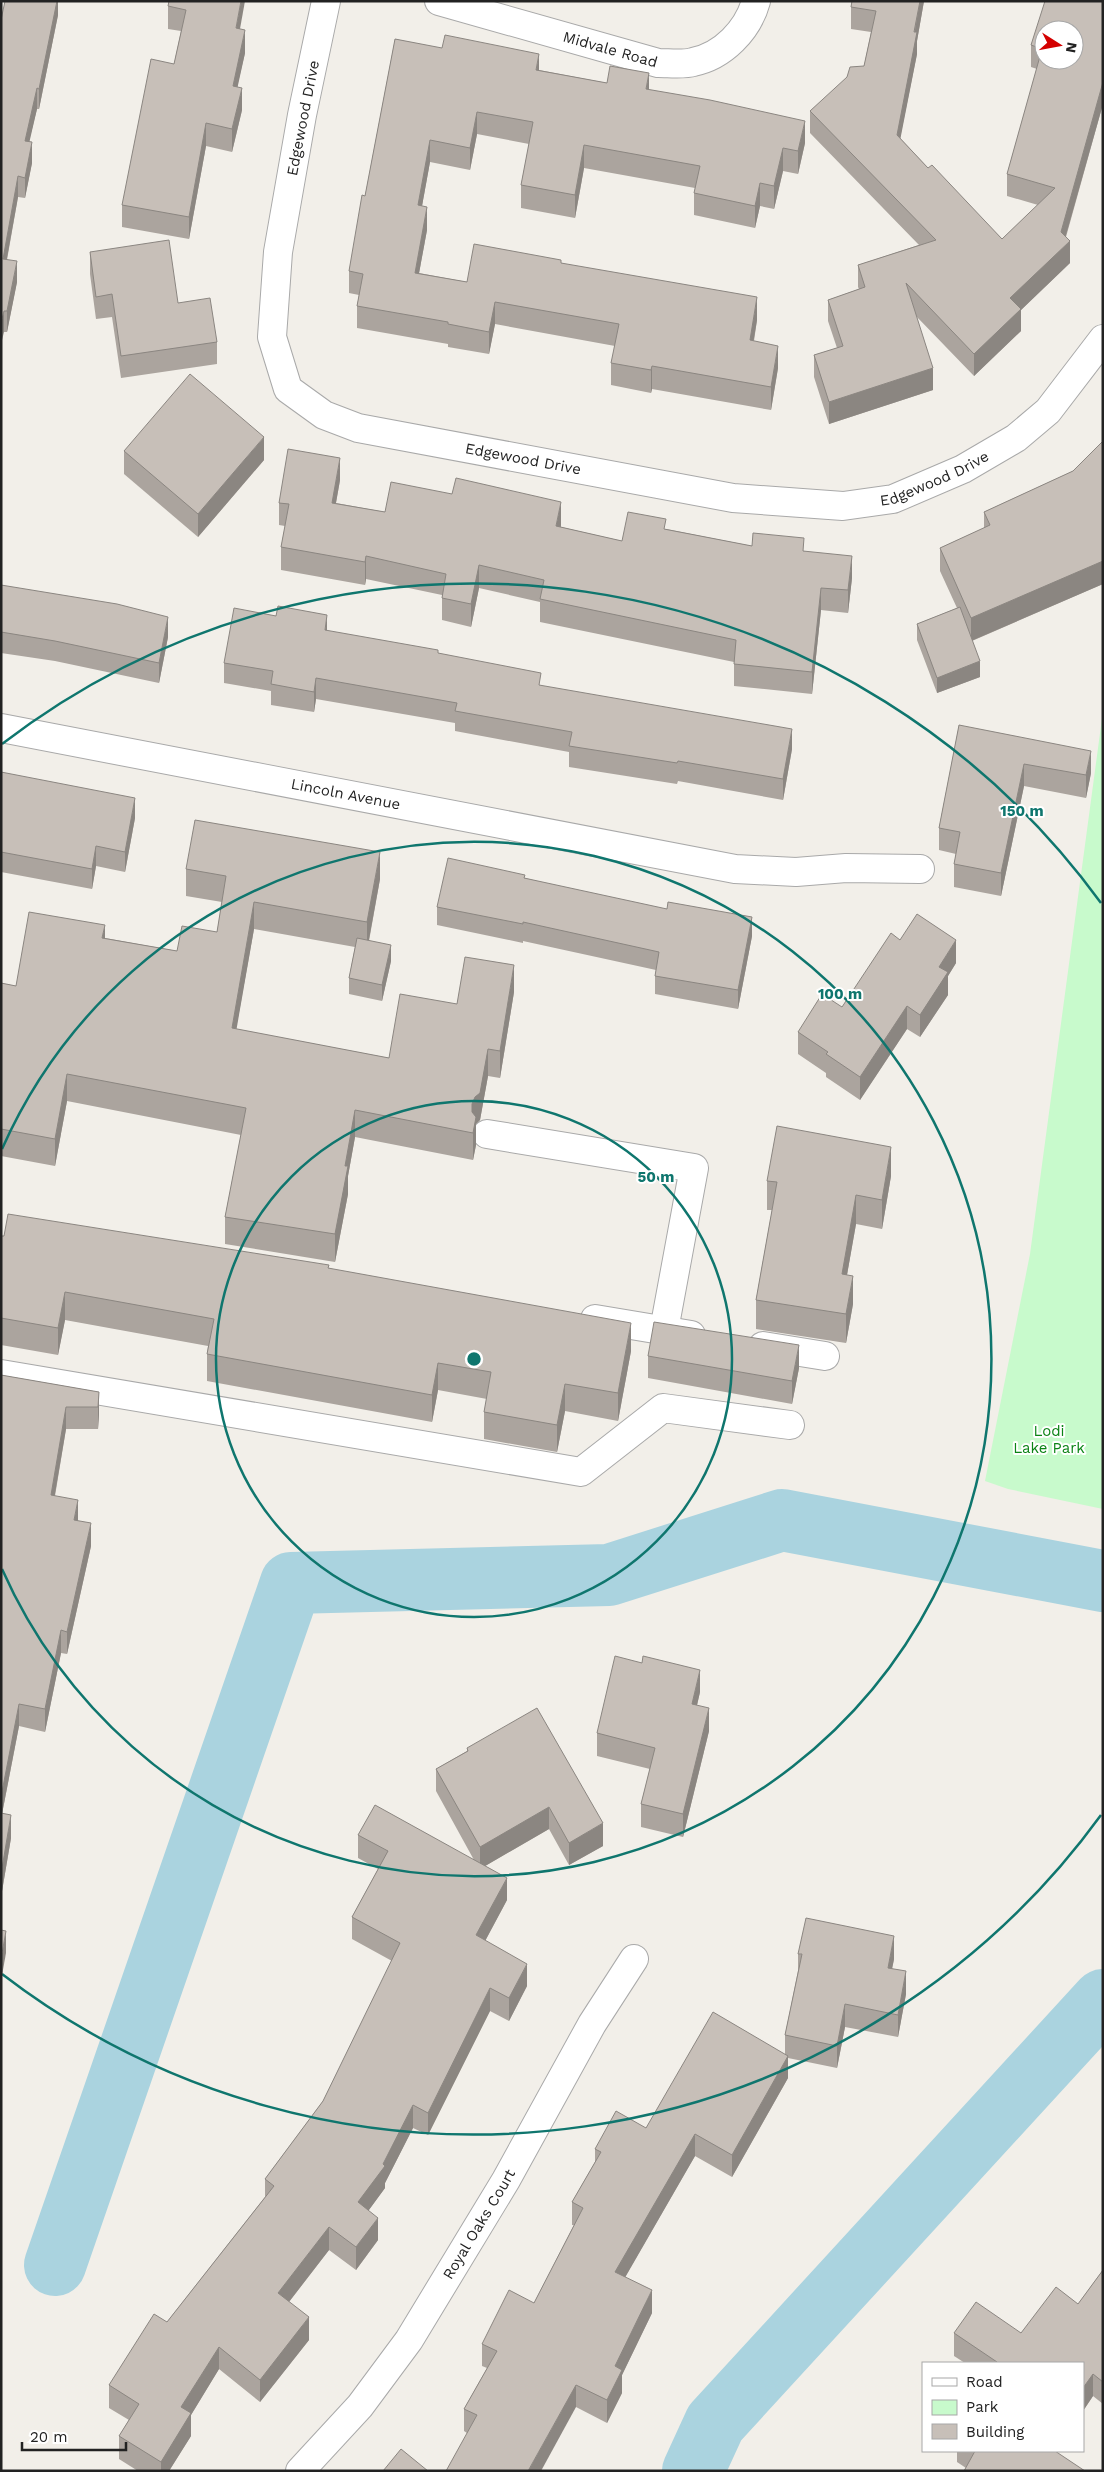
<svg xmlns="http://www.w3.org/2000/svg" width="1104" height="2472" font-family="'Work Sans',sans-serif">
<style>
.park{fill:#c8facc}
.lines{fill:none;stroke-linecap:round;stroke-linejoin:round}
.river{stroke:#aad3df;stroke-width:62}
.minor-casing{stroke:#a9a9a9;stroke-width:30}
.minor{stroke:#fff;stroke-width:28}
.wall{fill:#aba49e}
.shaded-wall{fill:#8b8681}
.building{fill:#c7bfb8;stroke:#8b8681;fill-rule:evenodd}
.ring{fill:none;stroke:#0f766e;stroke-width:2.5}
.labels{text-anchor:middle;dominant-baseline:central;stroke-width:4;stroke-linejoin:round;paint-order:stroke}
.street-label{font-size:15px;fill:#222;stroke:#fff}
.park-label{font-size:15px;fill:#0c8416;stroke:#fff}
.centre{fill:#0f766e;stroke:#fff;stroke-width:2.5}
.ring-label{font-size:15px;text-anchor:middle;font-weight:bold;fill:#0f766e;stroke:#fff;stroke-width:4;stroke-linejoin:round;paint-order:stroke}
</style>
<rect width="100%" height="100%" fill="#f2efe9"/>
<!-- park -->
<polygon class="park" points="1103,711 1103,1509 1008,1489 985,1481 1030,1254"/>
<g class="lines">
<!-- river -->
<g class="river">
<polyline points="55,2265 291,1583 609,1575 782,1520 1103,1581"/>
<polyline points="693,2471 715,2423 1103,2000"/>
</g>
<defs>
<g id="minor">
<path id="s1" d="M326,1L302,115L278,252L272,337L288,389L324,415L358,428L733,498L843,506L893,499L963,469L1016,438L1048,411L1103,339"/>
<path id="s2" d="M439,1L658,63C669,63 683,65 693,62C723,56 748,30 756,1"/>
<path id="s3" d="M1,728L735,869L796,872L846,868L920,869"/>
<polyline points="487,1134 694,1168 664,1330"/>
<polyline points="595,1319 691,1335"/>
<polyline points="763,1346 825,1356"/>
<polyline points="1,1374 581,1472 663,1408 790,1425"/>
<path id="s4" d="M300,2471L360,2406L409,2340L506,2180L592,2024L634,1959"/>
</g>
</defs>
<!-- minor casing -->
<use href="#minor" class="minor-casing"/>
<!-- minor -->
<use href="#minor" class="minor"/>
</g>
<!-- wall -->
<g class="wall">
<polygon points="58,1 58,15 39,109 37,109 29,141 32,163 25,198 18,197 7,260 17,282 7,332 4,332 1,20"/>
<polygon points="169,1 240,29 245,53 237,87 242,110 232,152 206,146 189,239 122,227 122,205 174,64 181,31 168,29 168,6"/>
<polygon points="852,1 924,1 917,41 917,54 900,138 928,168 1002,239 1038,205 1007,196 1007,174 1037,69 1031,67 1031,45 1103,1 1103,104 1066,237 1070,263 1021,310 1021,331 974,376 916,316 933,390 829,424 814,377 814,355 837,348 828,321 828,300 859,289 858,287 858,265 919,245 810,133 810,111 864,66 871,32 851,29 851,7"/>
<polygon points="395,39 539,70 607,83 649,90 805,143 798,174 783,171 774,209 760,206 755,228 694,215 694,193 695,188 584,168 575,218 521,208 521,185 529,144 477,134 470,170 430,162 422,206 427,230 419,273 467,282 561,263 757,320 754,341 778,368 771,410 652,389 651,393 611,385 611,363 615,346 495,324 489,354 448,347 448,344 357,328 357,306 359,295 349,293 349,271 365,196"/>
<polygon points="90,252 178,303 217,342 217,364 121,378 112,317 96,319 90,274"/>
<polygon points="1103,441 1103,584 972,641 980,677 937,693 917,640 917,624 957,608 940,571 940,548 984,528 984,512 1073,471"/>
<polygon points="124,451 264,460 198,537 124,474"/>
<polygon points="340,480 336,503 385,512 561,525 561,527 622,541 666,529 752,546 804,551 852,578 848,613 821,610 812,694 734,686 734,662 540,622 540,602 479,588 471,627 442,620 442,595 366,579 365,585 281,570 281,547 285,526 279,525 279,503"/>
<polygon points="1,585 168,637 159,683 55,661 1,653"/>
<polygon points="327,631 438,653 541,686 792,749 783,800 678,781 677,784 569,767 569,752 455,731 455,723 316,699 314,712 271,705 271,691 224,683 224,663"/>
<polygon points="959,725 1091,773 1086,798 1024,786 1001,896 954,887 954,864 956,854 939,850 939,828"/>
<polygon points="1,772 135,818 125,872 96,866 92,889 1,872"/>
<polygon points="186,869 380,879 369,941 391,961 382,1001 349,994 349,978 355,947 254,929 236,1029 389,1058 457,1004 514,992 500,1078 488,1076 480,1120 476,1124 476,1145 473,1160 355,1137 348,1176 348,1194 335,1262 225,1244 225,1217 241,1135 67,1101 55,1166 1,1156 1,983 16,986 105,938 177,951 217,932 222,902 186,896"/>
<polygon points="525,878 752,936 738,1009 655,994 655,976 656,970 523,941 523,943 437,925 437,907"/>
<polygon points="900,940 956,963 948,976 948,995 920,1037 907,1029 860,1100 826,1077 826,1073 798,1054 798,1032 842,1007"/>
<polygon points="891,1176 882,1229 856,1224 847,1275 853,1304 846,1343 756,1329 756,1300 772,1210 767,1210 767,1181"/>
<polygon points="1,1236 329,1268 631,1351 618,1421 565,1411 557,1452 484,1439 484,1412 487,1399 438,1390 432,1422 207,1381 207,1354 208,1346 65,1320 58,1355 1,1345"/>
<polygon points="648,1356 799,1368 792,1404 648,1378"/>
<polygon points="1,1375 99,1392 99,1414 98,1429 66,1429 55,1496 78,1521 91,1546 67,1654 61,1653 45,1732 19,1726 2,1814 11,1838 1,1897"/>
<polygon points="700,1692 697,1705 709,1731 683,1837 641,1827 641,1804 650,1769 597,1756 597,1733"/>
<polygon points="467,1748 603,1846 569,1865 549,1829 485,1866 507,1900 485,1941 527,1986 509,2021 490,2011 428,2135 413,2128 385,2183 385,2188 368,2211 378,2240 356,2270 329,2250 289,2302 309,2340 260,2402 219,2369 191,2415 191,2436 169,2471 138,2471 119,2459 119,2436 129,2420 109,2408 109,2385 167,2322 265,2197 265,2179 323,2101 392,1961 352,1939 352,1917 378,1869 358,1858 358,1835 474,1860 436,1791 436,1769 467,1751"/>
<polygon points="798,1954 894,1959 892,1968 906,1994 898,2037 845,2027 837,2068 788,2058 788,2078 732,2177 695,2156 625,2277 652,2313 622,2375 622,2393 607,2423 576,2407 467,2433 464,2431 464,2409 487,2368 482,2366 482,2344 534,2303 574,2225 572,2225 572,2202 595,2162 595,2149 646,2128 785,2054 785,2035 798,1971"/>
<polygon points="1103,2270 1103,2404 1093,2396 1083,2411 1083,2363 965,2363 954,2356 954,2333 1021,2333 1078,2304"/>
<polygon points="957,2451 1056,2451 966,2468 957,2462"/>
</g>
<!-- shaded-wall -->
<g class="shaded-wall">
<polygon points="57,1 58,1 58,15 39,109 39,89"/>
<polygon points="241,1 245,1 236,51 236,28"/>
<polygon points="920,1 924,1 917,41 917,54 897,156 897,135"/>
<polygon points="245,30 245,53 233,108 233,86"/>
<polygon points="539,54 539,76 536,70"/>
<polygon points="649,73 649,96 646,89"/>
<polygon points="1103,82 1103,104 1062,249 1070,241 1070,263 1021,310 1021,331 974,376 974,354 1010,298 1061,232"/>
<polygon points="37,88 37,109 25,161 25,141"/>
<polygon points="242,88 242,110 232,152 232,129"/>
<polygon points="477,112 477,134 470,170 470,148"/>
<polygon points="805,121 805,143 798,174 798,151"/>
<polygon points="206,123 206,146 189,239 189,217"/>
<polygon points="430,140 430,162 418,228 418,205"/>
<polygon points="32,142 32,163 25,198 25,178"/>
<polygon points="584,145 584,168 575,218 575,195"/>
<polygon points="783,148 783,171 774,209 774,186"/>
<polygon points="18,176 18,197 3,280 3,259"/>
<polygon points="760,183 760,206 755,228 755,206"/>
<polygon points="427,207 427,230 415,295 415,273"/>
<polygon points="17,261 17,282 7,332 7,311"/>
<polygon points="757,297 757,320 750,362 750,340"/>
<polygon points="495,302 495,324 489,354 489,332"/>
<polygon points="4,311 4,332 1,344 1,323"/>
<polygon points="778,346 778,368 771,410 771,387"/>
<polygon points="652,366 652,389 651,393 651,370"/>
<polygon points="933,368 933,390 829,424 829,402"/>
<polygon points="264,437 264,460 198,537 198,514"/>
<polygon points="340,458 340,480 332,525 332,503"/>
<polygon points="561,502 561,525 556,548 556,526"/>
<polygon points="366,556 366,579 365,585 365,562"/>
<polygon points="852,556 852,578 848,613 848,590"/>
<polygon points="1103,561 1103,584 971,641 971,618"/>
<polygon points="479,565 479,588 471,627 471,604"/>
<polygon points="821,588 821,610 812,694 812,672"/>
<polygon points="327,615 327,635 325,630"/>
<polygon points="168,617 168,637 159,683 159,663"/>
<polygon points="980,661 980,677 937,693 937,678"/>
<polygon points="316,678 316,699 314,712 314,692"/>
<polygon points="792,729 792,749 783,800 783,779"/>
<polygon points="1091,751 1091,773 1086,798 1086,775"/>
<polygon points="1024,764 1024,786 1001,896 1001,873"/>
<polygon points="135,798 135,818 125,872 125,852"/>
<polygon points="96,846 96,866 92,889 92,869"/>
<polygon points="380,852 380,879 367,950 367,922"/>
<polygon points="254,902 254,929 232,1055 232,1028"/>
<polygon points="752,917 752,936 738,1009 738,990"/>
<polygon points="105,925 105,952 102,938"/>
<polygon points="956,940 956,963 948,976 948,995 920,1037 920,1015 939,967"/>
<polygon points="391,945 391,961 382,1001 382,985"/>
<polygon points="514,965 514,992 500,1078 500,1051"/>
<polygon points="907,1006 907,1029 860,1100 860,1077"/>
<polygon points="488,1049 488,1076 480,1120 476,1124 476,1145 473,1160 473,1133 472,1131 472,1104"/>
<polygon points="67,1074 67,1101 55,1166 55,1139"/>
<polygon points="355,1110 355,1137 348,1176 348,1194 335,1262 335,1234 345,1166"/>
<polygon points="891,1147 891,1176 882,1229 882,1200"/>
<polygon points="856,1195 856,1224 842,1303 842,1274"/>
<polygon points="853,1276 853,1304 846,1343 846,1314"/>
<polygon points="65,1292 65,1320 58,1355 58,1328"/>
<polygon points="631,1323 631,1351 618,1421 618,1393"/>
<polygon points="799,1345 799,1368 792,1404 792,1381"/>
<polygon points="438,1363 438,1390 432,1422 432,1395"/>
<polygon points="565,1384 565,1411 557,1452 557,1425"/>
<polygon points="99,1392 99,1414 98,1429 98,1407"/>
<polygon points="66,1407 66,1429 51,1517 51,1495"/>
<polygon points="78,1500 78,1522 74,1520"/>
<polygon points="91,1523 91,1546 67,1654 67,1632"/>
<polygon points="61,1630 61,1653 45,1732 45,1709"/>
<polygon points="700,1670 700,1692 692,1727 692,1704"/>
<polygon points="19,1704 19,1726 1,1819 1,1797"/>
<polygon points="709,1708 709,1731 683,1837 683,1814"/>
<polygon points="549,1807 549,1829 480,1869 480,1847"/>
<polygon points="11,1815 11,1838 1,1897 1,1874"/>
<polygon points="603,1823 603,1846 569,1865 569,1843"/>
<polygon points="507,1878 507,1900 476,1958 476,1935"/>
<polygon points="6,1931 6,1953 1,1981 1,1959"/>
<polygon points="894,1936 894,1959 888,1990 888,1968"/>
<polygon points="527,1964 527,1986 509,2021 509,1998"/>
<polygon points="906,1971 906,1994 898,2037 898,2015"/>
<polygon points="490,1988 490,2011 428,2135 428,2113"/>
<polygon points="845,2004 845,2027 837,2068 837,2046"/>
<polygon points="788,2056 788,2078 732,2177 732,2155"/>
<polygon points="413,2105 413,2128 385,2183 385,2188 358,2225 358,2202 383,2164"/>
<polygon points="695,2134 695,2156 615,2295 615,2272"/>
<polygon points="378,2218 378,2240 356,2270 356,2247"/>
<polygon points="329,2227 329,2250 278,2316 278,2293"/>
<polygon points="652,2290 652,2313 622,2375 622,2393 607,2423 607,2400 615,2366"/>
<polygon points="309,2317 309,2340 260,2402 260,2380"/>
<polygon points="219,2347 219,2369 191,2415 191,2436 169,2471 161,2471 161,2462 181,2407"/>
<polygon points="1093,2374 1093,2396 1083,2411 1083,2388"/>
<polygon points="576,2385 576,2407 541,2471 528,2471"/>
</g>
<!-- building -->
<g class="building">
<polygon points="5,1 57,1 39,89 37,88 25,141 32,142 25,178 18,176 3,259 17,261 7,311 4,311 1,323 1,20"/>
<polygon points="169,1 241,1 236,28 245,30 233,86 242,88 232,129 206,123 189,217 122,205 151,59 174,64 186,10 168,6"/>
<path d="M852,1H920L914,32H917L897,135L928,168L932,165L1002,239L1055,188L1007,174L1042,49L1031,45L1045,1H1103V82L1061,232L1070,241L1010,298L1021,309L974,354L906,283L933,368L829,402L814,355L843,346L828,300L865,287L858,265L936,240L810,111L847,77L850,67L864,66L876,11L851,7ZM1044,30H1074V60H1044Z"/>
<polygon points="445,35 539,54 536,70 607,83 610,66 649,73 646,89 710,100 805,121 798,151 783,148 774,186 760,183 755,206 694,193 700,166 584,145 575,195 521,185 533,122 477,112 470,148 430,140 418,205 427,207 415,273 467,282 474,244 561,260 561,263 757,297 750,340 778,346 771,387 652,366 651,370 611,363 619,324 495,302 489,332 448,324 448,322 357,306 363,274 349,271 362,195 365,196 395,39 442,48"/>
<polygon points="169,240 178,303 210,298 217,342 121,356 112,294 96,297 90,252"/>
<polygon points="190,374 264,437 198,514 124,451"/>
<polygon points="1103,441 1103,561 971,618 940,548 990,525 984,512 1073,471"/>
<polygon points="288,449 340,458 332,503 385,512 391,482 452,494 456,478 561,502 556,526 622,541 628,512 666,519 664,529 752,546 753,533 804,538 803,551 852,556 848,590 821,588 812,672 734,664 736,640 540,599 544,580 479,565 471,604 442,598 446,574 366,556 365,562 281,547 289,504 279,503"/>
<polygon points="1,585 117,604 168,617 159,663 55,641 1,632"/>
<polygon points="278,606 327,615 325,630 438,650 438,653 541,673 539,685 792,729 783,779 678,761 677,763 569,746 572,732 455,711 457,703 316,678 314,692 271,684 273,671 224,663 234,608 276,616"/>
<polygon points="960,607 980,661 937,678 917,624"/>
<polygon points="959,725 1091,751 1086,775 1024,764 1001,873 954,864 960,832 939,828"/>
<polygon points="1,772 135,798 125,852 96,846 92,869 1,852"/>
<polygon points="195,820 380,852 367,922 254,902 232,1028 389,1058 400,994 457,1004 465,957 514,965 500,1051 488,1049 480,1093 475,1097 472,1104 472,1112 476,1117 473,1133 355,1110 345,1166 348,1166 335,1234 225,1217 246,1108 67,1074 55,1139 1,1129 1,983 16,986 29,912 105,925 102,938 177,951 182,926 217,932 226,876 186,869"/>
<polygon points="448,858 525,875 524,878 667,909 668,902 752,917 738,990 655,976 659,952 523,922 523,924 437,907"/>
<polygon points="917,914 956,940 939,967 948,972 920,1015 907,1006 860,1077 826,1054 828,1052 798,1032 822,994 842,1007 891,933 900,940"/>
<polygon points="357,938 391,945 382,985 349,978"/>
<polygon points="777,1126 891,1147 882,1200 856,1195 842,1274 853,1276 846,1314 756,1300 777,1182 767,1181"/>
<polygon points="8,1214 329,1265 328,1268 631,1323 618,1393 565,1384 557,1425 484,1412 491,1372 438,1363 432,1395 207,1354 214,1319 65,1292 58,1328 1,1318 1,1236 4,1236"/>
<polygon points="654,1322 799,1345 792,1381 648,1356"/>
<polygon points="1,1375 99,1392 98,1407 66,1407 51,1495 78,1500 74,1520 91,1523 67,1632 61,1630 45,1709 19,1704 1,1797"/>
<polygon points="615,1656 642,1663 643,1656 700,1670 692,1704 709,1708 683,1814 641,1804 655,1748 597,1733"/>
<polygon points="537,1708 603,1823 569,1843 549,1807 480,1847 436,1769 468,1751 467,1748"/>
<polygon points="375,1805 507,1878 476,1935 527,1964 509,1998 490,1988 428,2113 413,2105 383,2164 385,2166 358,2202 378,2218 356,2247 329,2227 278,2293 309,2317 260,2380 219,2347 181,2407 191,2413 161,2462 119,2436 139,2404 109,2385 154,2314 167,2322 274,2186 265,2179 323,2101 400,1943 352,1917 388,1851 358,1835"/>
<polygon points="1,1813 11,1815 1,1874"/>
<polygon points="806,1918 894,1936 888,1968 906,1971 898,2015 845,2004 837,2046 785,2035 802,1954 798,1954"/>
<polygon points="1,1930 6,1931 1,1959"/>
<polygon points="713,2012 788,2056 732,2155 695,2134 615,2272 652,2290 615,2366 622,2370 607,2400 576,2385 528,2471 446,2471 477,2415 464,2409 497,2351 482,2344 509,2290 534,2303 583,2208 572,2202 601,2152 595,2149 616,2111 646,2128"/>
<polygon points="1103,2270 1103,2382 1093,2374 1083,2388 1083,2363 996,2363 997,2362 954,2333 976,2302 1021,2333 1056,2287 1078,2304"/>
<polygon points="401,2449 428,2471 383,2471"/>
<polygon points="974,2451 1055,2451 1085,2471 964,2471 975,2451"/>
</g>
<!-- distance rings -->
<g class="ring">
<circle cx="474" cy="1359" r="258"/>
<path d="M2 1149A517 517 0 1 1 2 1569"/>
<path d="M1101 1815A775 775 0 0 1 2 1974M2 744A775 775 0 0 1 1101 903"/>
</g>
<g class="labels">
<!-- street labels -->
<g class="street-label">
<text stroke="none"><textPath href="#s2" startOffset="178">Midvale Road</textPath></text>
<text transform="translate(303 118) rotate(-79)">Edgewood Drive</text>
<text stroke="none"><textPath href="#s1" startOffset="644">Edgewood Drive</textPath></text>
<text stroke="none"><textPath href="#s1" startOffset="1064">Edgewood Drive</textPath></text>
<text stroke="none"><textPath href="#s3" startOffset="351">Lincoln Avenue</textPath></text>
<text stroke="none"><textPath href="#s4" startOffset="306">Royal Oaks Court</textPath></text>
</g>
<!-- park labels -->
<g class="park-label">
<text x="1049" y="1431">Lodi<tspan x="1049" dy="17">Lake Park</tspan></text>
</g>
</g>
<circle cx="474" cy="1359" r="8" class="centre"/>
<g class="ring-label">
<text x="1022" y="816">150 m</text>
<text x="840" y="999">100 m</text>
<text x="656" y="1182">50 m</text>
</g>
<!-- border -->
<rect width="1104" height="2472" fill="none" stroke="#222222" stroke-width="5"/>
<!-- legend -->
<rect x="922" y="2362" width="162" height="90" fill="#ffffff" stroke="#a7a7a7"/>
<rect x="932" y="2378" width="25" height="8" fill="#ffffff" stroke="#a7a7a7"/>
<text x="966" y="2387" font-size="15" fill="#222222">Road</text>
<rect x="932" y="2400" width="25" height="15" fill="#c8facc" stroke="#a7a7a7"/>
<text x="966" y="2412" font-size="15" fill="#222222">Park</text>
<rect x="932" y="2424" width="25" height="15" fill="#c7bfb8" stroke="#a7a7a7"/>
<text x="966" y="2437" font-size="15" fill="#222222">Building</text>
<!-- north arrow -->
<g transform="translate(1059 45) rotate(101)"><circle r="24" fill="#ffffff" stroke="#a7a7a7"/>
<path d="M0-4L9 19L0 12L-9 19Z" fill="#d40000"/>
<text y="-8" font-size="14" font-weight="bold" text-anchor="middle" fill="#222222">N</text>
</g>
<!-- scale -->
<path d="M22 2442v8h104v-8" fill="none" stroke="#222222" stroke-width="2.5"/>
<text x="30" y="2442" font-size="15" fill="#222222" stroke="#ffffff" stroke-width="4" paint-order="stroke">20 m</text>
</svg>
